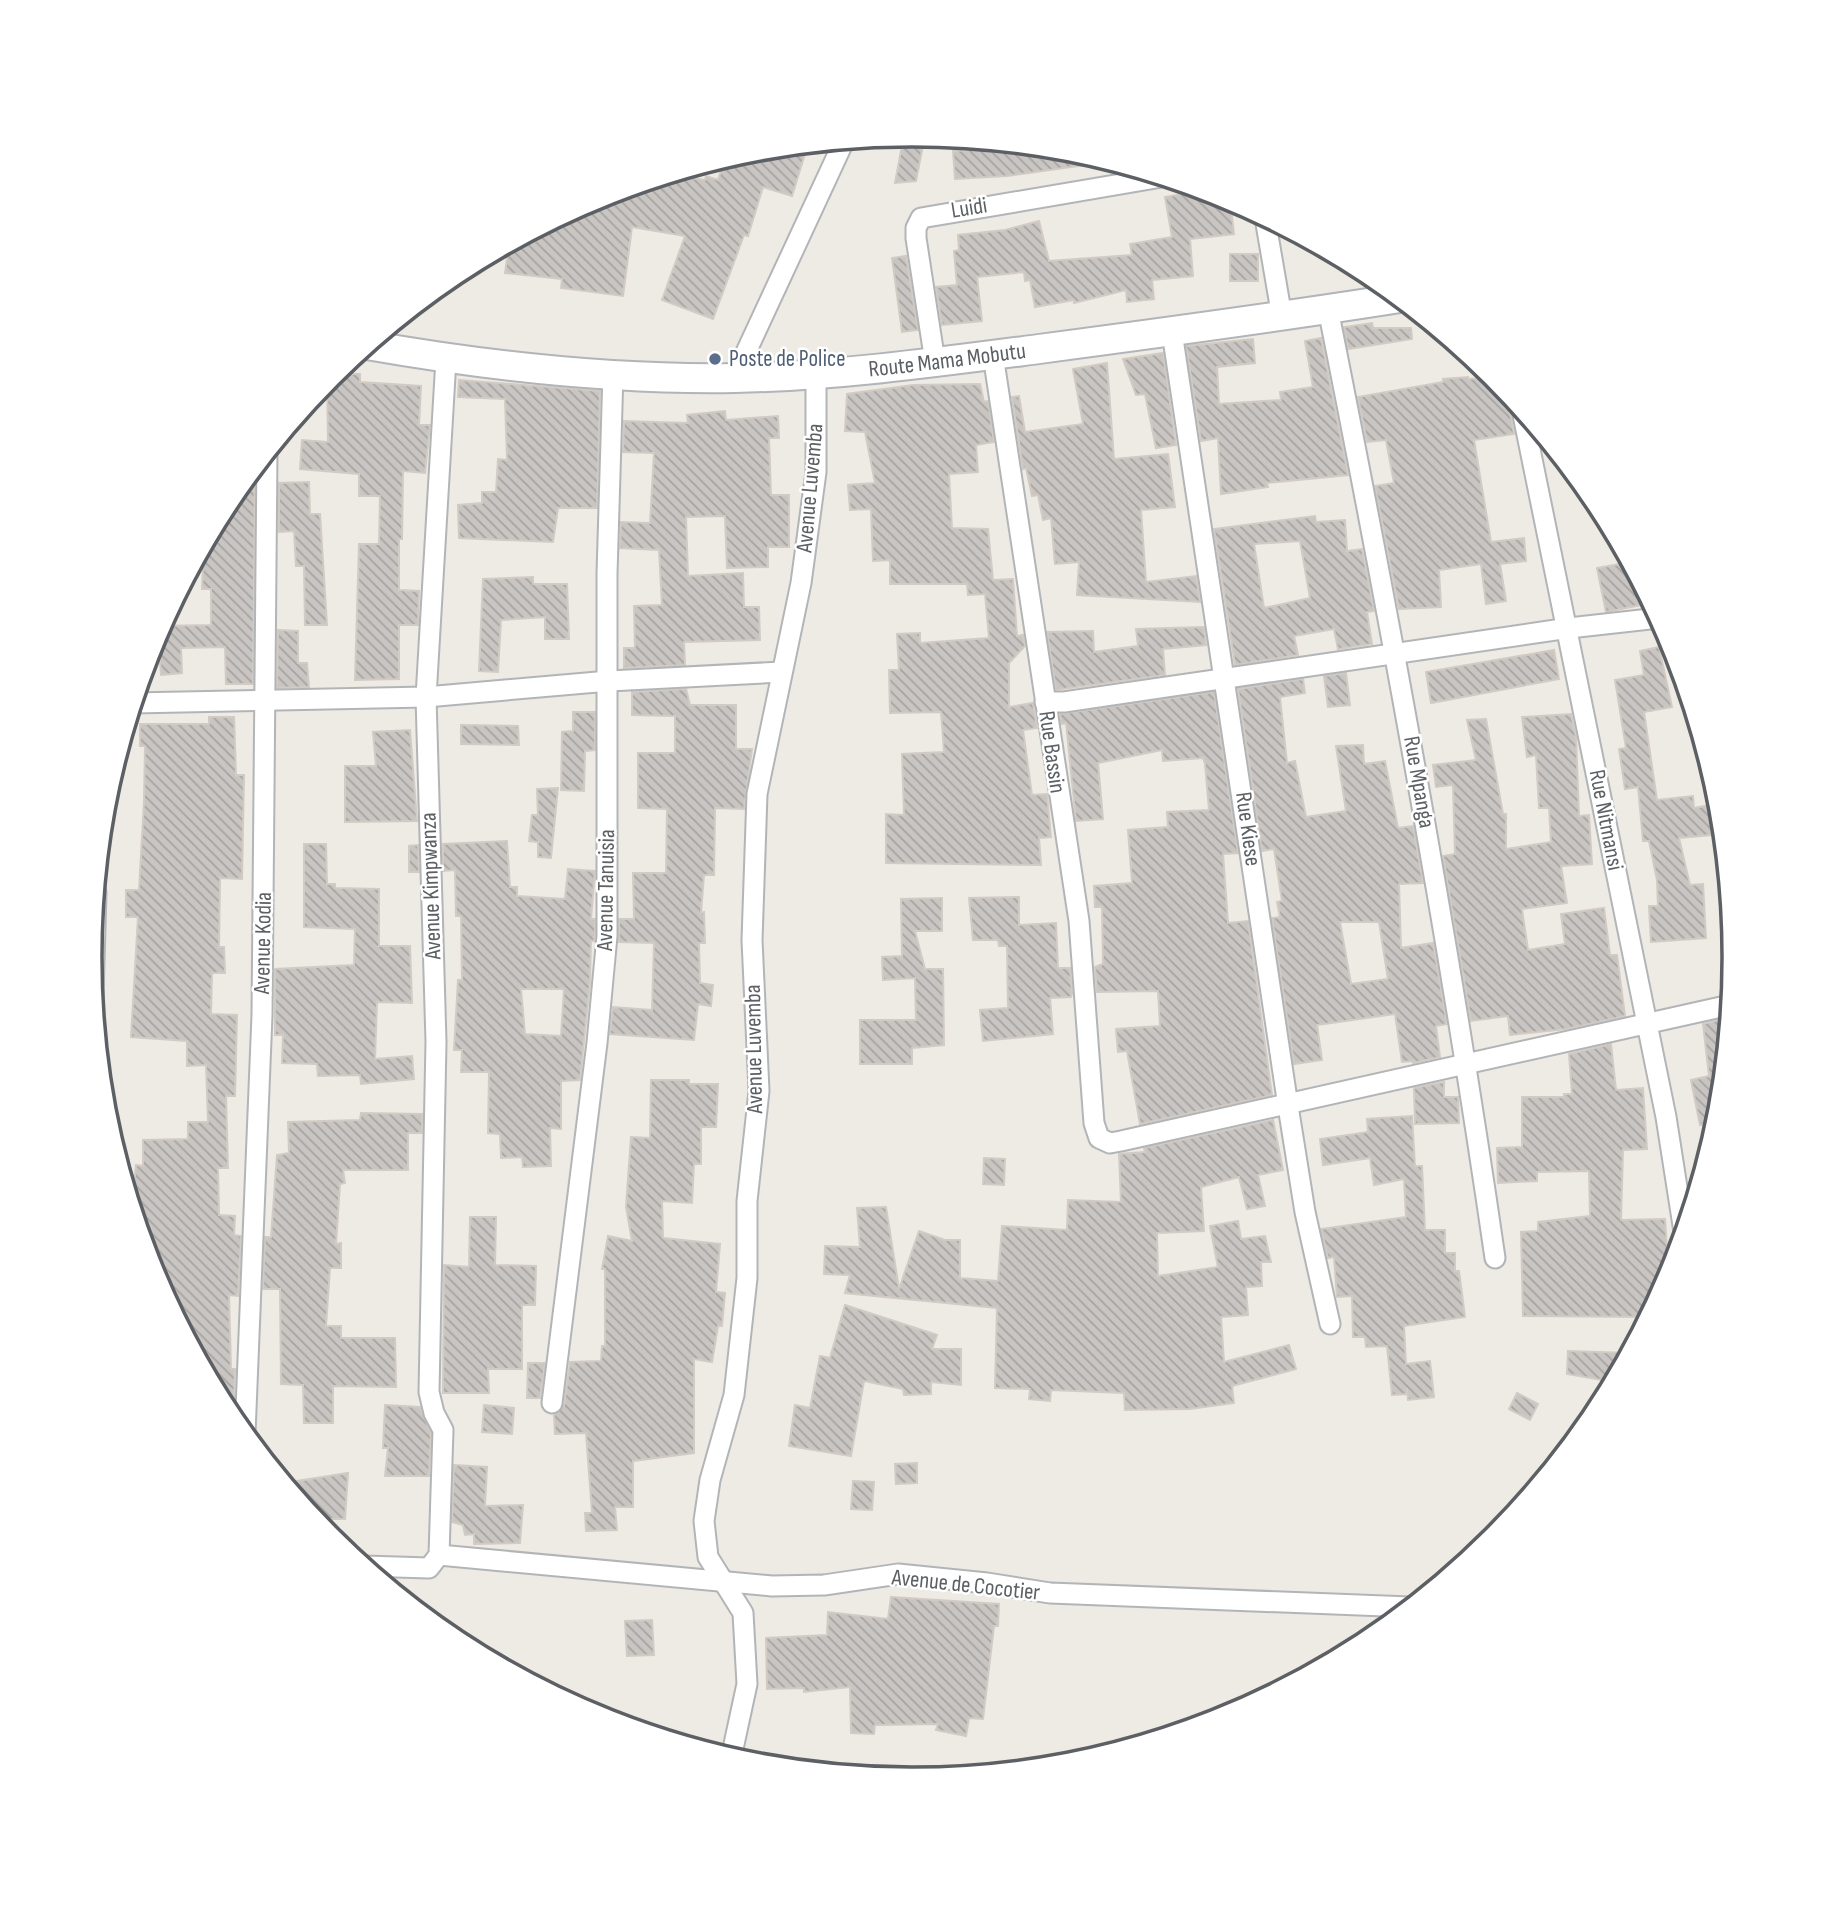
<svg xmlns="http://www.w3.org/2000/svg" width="1824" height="1914" font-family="'Sofia Sans Condensed',sans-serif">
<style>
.building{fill:url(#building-back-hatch);stroke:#d2cbc3;stroke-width:2;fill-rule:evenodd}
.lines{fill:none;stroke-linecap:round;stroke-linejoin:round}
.street-casing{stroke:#b2b5b8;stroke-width:23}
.secondary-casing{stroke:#b1b4b8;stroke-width:32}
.street{stroke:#fff;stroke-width:19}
.secondary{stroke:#fff;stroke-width:28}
.service-dot{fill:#5c6f8a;stroke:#fff;stroke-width:2.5}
.labels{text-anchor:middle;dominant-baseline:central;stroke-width:5;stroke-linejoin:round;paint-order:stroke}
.street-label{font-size:23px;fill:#5c6064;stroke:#fff}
.service-label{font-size:23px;fill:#4e5e75;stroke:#fff;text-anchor:start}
.rim{fill:none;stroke:#5c6064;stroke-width:3.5}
</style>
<defs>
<pattern id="building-back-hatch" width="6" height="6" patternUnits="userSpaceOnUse" patternTransform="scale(1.75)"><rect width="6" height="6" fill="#c9c5c2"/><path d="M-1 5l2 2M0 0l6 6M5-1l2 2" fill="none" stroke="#a6a3a1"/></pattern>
</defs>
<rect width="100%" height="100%" fill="#eeeae4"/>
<!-- building -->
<g class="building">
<polygon points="904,135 925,135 916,181 895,183"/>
<polygon points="1003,143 1073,150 1107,162 1007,176 955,179 953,151 1003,148"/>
<polygon points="808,144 792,196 763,187 748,236 744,235 713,319 662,300 685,236 632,227 623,296 561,288 562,279 505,273 509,244 598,197 668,175 705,180 706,176 718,180 725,158 752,150"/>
<polygon points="1205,190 1230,199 1234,234 1190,239 1193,276 1152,280 1154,299 1127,302 1126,290 1074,303 1074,300 1035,307 1030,280 1025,281 1024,272 977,277 982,321 942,325 936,287 957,285 954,251 959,250 958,235 1005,230 1039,221 1049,261 1132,255 1130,244 1172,237 1165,197"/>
<rect x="1230" y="254" width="28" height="27"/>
<polygon points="906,256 918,330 902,332 892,258"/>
<polygon points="1372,323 1373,328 1411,328 1412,339 1348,349 1344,327"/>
<polygon points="1321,338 1348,475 1267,483 1268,487 1221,494 1218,438 1201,441 1186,346 1253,339 1255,363 1217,367 1219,404 1281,400 1280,392 1313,387 1305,341"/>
<polygon points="1163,353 1176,445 1156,448 1145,394 1136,395 1123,359"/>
<polygon points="1107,363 1114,459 1168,454 1175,507 1141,510 1146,582 1196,576 1200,602 1077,595 1079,562 1055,564 1051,518 1043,520 1038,495 1032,496 1026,468 1023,469 1012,397 1019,396 1025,432 1083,424 1073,369"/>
<polygon points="332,374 360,374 360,382 421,386 419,425 430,425 425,473 403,471 402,539 399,539 399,590 419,591 418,625 399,625 399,679 355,680 359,544 379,544 380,496 359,496 359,474 300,469 302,440 328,442 327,380"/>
<polygon points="1468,377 1468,379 1495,377 1513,399 1510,412 1514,434 1474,440 1491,542 1524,538 1526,561 1500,564 1506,601 1486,604 1481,564 1439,570 1441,607 1399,609 1375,486 1394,483 1386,440 1367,442 1358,397 1443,382 1443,379"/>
<polygon points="459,380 600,391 597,508 558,508 553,542 459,538 458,505 482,503 482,492 496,492 498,459 507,460 505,399 458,397"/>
<polygon points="980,384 984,402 988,401 994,442 976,445 978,472 949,474 952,528 988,529 993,580 1013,579 1017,636 1023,635 1025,646 1009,663 1009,707 1033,703 1037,728 1023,730 1032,795 1047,794 1051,837 1039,838 1041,865 886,863 886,814 904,815 902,754 944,752 941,712 890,713 889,670 899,670 897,634 920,633 920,643 989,638 985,594 968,595 967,584 890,584 890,560 873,561 871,509 850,510 848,485 875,483 865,432 845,431 847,394 913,385"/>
<polygon points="725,411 726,420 778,416 779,438 769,438 771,495 789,495 789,547 768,547 768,567 727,568 725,516 686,517 688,576 743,573 744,607 759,607 760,640 684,642 685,665 624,668 624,648 635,648 634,606 662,605 659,550 620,548 621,522 650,523 654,453 623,452 624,421 688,423 687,415"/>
<polygon points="255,467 253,684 226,684 225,647 181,648 182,673 161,675 158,631 161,626 211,625 211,589 202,589 203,566 192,566 228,500"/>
<polygon points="309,482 310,514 320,514 327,625 305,625 304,566 296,566 294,531 279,532 279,483"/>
<path d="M1315,516L1316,522L1345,520L1347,551L1362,549L1374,611L1367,612L1372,644L1338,649L1334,629L1294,636L1298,655L1235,665L1214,529ZM1300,541L1310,598L1264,608L1254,544Z"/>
<polygon points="1625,563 1628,578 1637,576 1651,603 1606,612 1597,568"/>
<polygon points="533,577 533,584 567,584 569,639 545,639 545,617 501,620 498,672 479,671 483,579"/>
<polygon points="1204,627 1206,645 1163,649 1165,675 1056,690 1047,632 1093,631 1094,652 1138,646 1136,629"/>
<polygon points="278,630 298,631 298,663 307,663 309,687 277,688"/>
<polygon points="1659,647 1672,707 1644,712 1657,800 1693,796 1694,808 1720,803 1723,834 1679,838 1690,885 1703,884 1706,938 1651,942 1649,906 1658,906 1657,880 1649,841 1643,841 1638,787 1625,789 1619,749 1626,748 1615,680 1644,675 1640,651"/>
<polygon points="1554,650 1559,679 1431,703 1426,672"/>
<polygon points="1346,673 1350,705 1328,707 1324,676"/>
<path d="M1303,679L1305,693L1280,697L1287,763L1295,761L1306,817L1346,811L1336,746L1363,745L1364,764L1385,761L1398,828L1413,826L1423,883L1399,884L1401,948L1433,943L1447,1024L1436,1026L1440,1057L1413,1063V1061L1402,1062L1395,1014L1317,1025L1322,1060L1294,1064L1272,918L1280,917L1277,902L1282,901L1274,849L1262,851L1238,689ZM1340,922H1379L1388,979L1351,984Z"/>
<polygon points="686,689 690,705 736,705 736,749 752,749 744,809 715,808 714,875 704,875 701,913 704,912 705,943 699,943 700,983 713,985 711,1006 698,1004 694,1040 610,1034 613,1007 652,1010 654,943 619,942 619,919 634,919 633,873 666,873 667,809 638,808 638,753 675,753 675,716 632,715 632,692"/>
<polygon points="1214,692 1238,853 1223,854 1228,923 1248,921 1272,1095 1140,1124 1127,1051 1118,1052 1116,1029 1160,1026 1158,991 1097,992 1095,967 1103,964 1102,907 1095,907 1094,886 1132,883 1128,830 1168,827 1167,812 1209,810 1205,764 1203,758 1163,761 1162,750 1098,763 1103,819 1076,821 1066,723 1061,724 1060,714"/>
<polygon points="573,712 595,712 595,750 585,751 584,791 561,790 562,732 573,731"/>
<polygon points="1571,714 1576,737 1579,816 1589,815 1592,864 1561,866 1567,903 1522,909 1528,950 1565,944 1561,914 1604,908 1610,955 1617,955 1625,1016 1566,1029 1510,1035 1508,1016 1471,1021 1443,856 1455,854 1453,785 1436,787 1433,765 1476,760 1467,720 1486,719 1503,814 1506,814 1506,849 1551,842 1549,808 1539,808 1536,755 1527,757 1522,717"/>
<polygon points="209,717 234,717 236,775 244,775 242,879 220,878 219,947 224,947 225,973 212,973 211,1014 237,1015 235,1096 226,1096 228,1168 218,1168 219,1215 235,1216 234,1235 241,1236 238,1296 229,1295 231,1369 235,1369 234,1402 221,1402 152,1271 137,1223 136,1208 132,1205 136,1165 143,1166 143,1140 188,1139 188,1122 208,1122 206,1065 187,1066 187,1041 131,1037 138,917 126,917 126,890 139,890 144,802 145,746 140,746 140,724 209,724"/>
<polygon points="461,725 518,726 519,745 461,744"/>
<polygon points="410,730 417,821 345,822 345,766 376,766 373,732"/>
<polygon points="558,788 551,858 538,857 538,842 529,841 532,815 538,815 537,789"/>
<path d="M507,841L510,887H517V896L565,899L568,869L595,871L591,919H595V935L594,941H591L590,982L580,1080L561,1081V1129L550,1128L551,1166L523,1167L522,1157L501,1158L500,1134L488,1133L489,1072H461L462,1050H454L458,980H462L461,916H456L455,870L443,871V844ZM521,989H564L561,1036L525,1034Z"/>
<polygon points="304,844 326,844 327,884 335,884 335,888 379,889 379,946 410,946 412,1003 377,1002 375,1059 412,1056 414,1079 361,1084 360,1075 318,1076 317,1064 282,1063 283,1035 275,1035 275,969 354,965 355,929 304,927"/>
<polygon points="418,845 419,872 409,872 409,846"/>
<polygon points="1019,897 1019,925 1056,923 1058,968 1070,968 1072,993 1071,997 1050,998 1053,1034 983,1041 980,1010 1008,1008 1007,946 999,946 998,940 973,940 969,898"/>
<polygon points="942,898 942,931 915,931 925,969 943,969 944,1045 912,1048 912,1064 860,1064 860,1020 916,1020 915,978 883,980 882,957 902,956 901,899"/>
<polygon points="1723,1019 1727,1031 1719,1118 1718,1122 1700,1125 1691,1080 1709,1076 1703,1024"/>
<polygon points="1611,1044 1616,1090 1643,1088 1647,1149 1623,1150 1621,1220 1665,1219 1669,1277 1648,1317 1523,1316 1521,1232 1538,1231 1538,1222 1590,1216 1589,1171 1537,1172 1537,1181 1498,1183 1497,1148 1522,1147 1522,1097 1564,1097 1564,1094 1572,1094 1569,1054"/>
<polygon points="651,1080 689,1080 689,1084 718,1084 716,1127 701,1127 701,1164 694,1164 692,1203 662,1201 663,1238 720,1244 716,1292 725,1293 722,1326 718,1326 712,1362 694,1359 694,1453 633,1461 633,1507 615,1507 617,1530 586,1531 585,1513 592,1513 586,1433 555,1434 554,1415 564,1405 570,1362 601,1361 602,1346 605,1346 605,1269 602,1269 608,1236 632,1241 626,1207 631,1137 650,1138"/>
<polygon points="1444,1082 1444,1097 1458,1097 1459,1123 1415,1124 1414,1088"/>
<polygon points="361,1113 422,1114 422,1133 408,1133 408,1170 343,1170 345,1183 340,1184 336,1244 341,1243 341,1268 330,1268 326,1326 341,1326 341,1338 395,1338 396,1387 333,1386 333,1423 304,1423 303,1385 281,1384 280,1289 263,1289 265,1237 271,1237 277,1155 289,1153 288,1122 360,1120"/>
<polygon points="1412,1116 1415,1166 1422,1166 1425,1230 1445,1230 1445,1253 1455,1253 1455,1271 1459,1271 1465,1317 1404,1326 1406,1364 1430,1361 1434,1397 1408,1400 1407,1388 1407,1394 1392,1395 1387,1346 1366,1347 1365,1337 1353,1337 1352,1296 1337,1297 1334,1257 1328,1258 1321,1229 1406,1217 1404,1179 1374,1185 1370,1158 1323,1165 1320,1139 1368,1132 1367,1119"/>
<polygon points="1273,1120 1283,1170 1258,1175 1265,1206 1247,1209 1239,1177 1201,1187 1204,1231 1157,1233 1158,1276 1218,1267 1210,1226 1238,1221 1241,1239 1265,1236 1271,1262 1261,1262 1262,1286 1246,1287 1248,1315 1221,1317 1224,1362 1289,1345 1296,1369 1232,1386 1234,1403 1190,1409 1125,1410 1124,1393 1051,1390 1050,1401 1029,1399 1030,1389 995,1388 997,1308 845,1293 850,1275 824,1274 825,1246 860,1247 857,1208 886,1207 899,1289 919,1231 945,1240 960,1240 960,1278 998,1281 1002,1226 1067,1230 1068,1200 1121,1202 1119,1154 1145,1152 1144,1148"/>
<polygon points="984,1158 1005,1159 1004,1185 983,1184"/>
<polygon points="470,1217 496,1217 495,1265 536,1266 535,1305 522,1305 522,1369 488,1369 489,1393 443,1393 444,1265 469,1267"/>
<polygon points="845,1305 937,1335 932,1349 961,1349 961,1385 931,1382 931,1394 904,1395 903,1389 864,1381 851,1456 789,1446 795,1405 810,1408 820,1356 830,1358"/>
<polygon points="1568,1351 1628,1353 1613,1382 1567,1374"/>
<polygon points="528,1363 545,1363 540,1398 527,1398"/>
<polygon points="1517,1393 1538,1404 1530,1420 1509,1409"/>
<polygon points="385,1405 420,1407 431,1433 429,1476 385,1476 388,1448 383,1448"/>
<polygon points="484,1405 514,1408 512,1434 482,1432"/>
<polygon points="917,1463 917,1483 896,1484 895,1464"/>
<polygon points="454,1465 487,1467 485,1506 523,1505 520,1543 474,1544 474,1534 465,1535 463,1525 452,1522"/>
<polygon points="348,1473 345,1519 314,1519 284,1483"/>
<polygon points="853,1481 874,1482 872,1510 851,1509"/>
<polygon points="891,1597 999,1604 998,1626 994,1626 983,1719 969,1718 966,1736 936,1730 938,1724 875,1725 874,1734 851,1733 850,1687 804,1692 804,1688 767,1689 766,1638 827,1635 828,1612 888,1619"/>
<polygon points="652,1620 654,1655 627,1656 625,1621"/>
</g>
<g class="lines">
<defs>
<g id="street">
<polyline points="1265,218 1282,317"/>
<path d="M1328,309C1391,624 1449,940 1495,1258"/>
<polyline points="1172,332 1288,1106 1305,1212 1330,1324"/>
<polyline points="993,355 1079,921 1094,1123 1099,1138 1110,1143 1121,1141 1730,1005"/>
<polyline points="935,362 916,238 916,228 921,218 1162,177"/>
<polyline points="734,378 844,141"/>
<polyline points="1522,410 1666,1117 1684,1232"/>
<polyline points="1045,702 1064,702 1569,628 1659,618"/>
<polyline points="133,703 426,697 609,681 781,672"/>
<polyline points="93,997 96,893"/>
<polyline points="552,1403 597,1043 607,936 607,574 613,373"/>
<polyline points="245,1434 262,1015 267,452"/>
<polyline points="439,1555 772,1586 824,1585 898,1574 987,1583 1050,1593 1410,1607"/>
<polyline points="364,1566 429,1568 439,1555 443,1430 434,1413 429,1392 436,1042 426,697 446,359"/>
<polyline points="731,1758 747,1684 743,1613 708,1557 704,1521 710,1480 734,1395 747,1278 747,1201 759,1091 752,940 757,794 801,583 816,472 816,372"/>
</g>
<g id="secondary">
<path id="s1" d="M367,345C487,366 613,380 735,378C837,376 939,362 1039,349C1160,333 1280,317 1400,298"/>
</g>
</defs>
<!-- street casing -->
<use href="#street" class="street-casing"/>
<!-- secondary casing -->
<use href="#secondary" class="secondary-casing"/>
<!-- street -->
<use href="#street" class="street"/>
<!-- secondary -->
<use href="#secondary" class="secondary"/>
</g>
<!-- markers -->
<circle class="service-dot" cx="715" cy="359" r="7"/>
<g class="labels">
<!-- street labels -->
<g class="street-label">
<text transform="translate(969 208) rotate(-9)">Luidi</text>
<text stroke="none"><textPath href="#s1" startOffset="583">Route Mama Mobutu</textPath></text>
<text transform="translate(810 488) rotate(-85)">Avenue Luvemba</text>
<text transform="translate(1052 752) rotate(82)">Rue Bassin</text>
<text transform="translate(1419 782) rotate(80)">Rue Mpanga</text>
<text transform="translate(1606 820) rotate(79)">Rue Nitmansi</text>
<text transform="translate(1248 829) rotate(82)">Rue Kiese</text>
<text transform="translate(431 886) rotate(-92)">Avenue Kimpwanza</text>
<text transform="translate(606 890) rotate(-89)">Avenue Tanuisia</text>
<text transform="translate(263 943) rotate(-89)">Avenue Kodia</text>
<text transform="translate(754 1049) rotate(-91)">Avenue Luvemba</text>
<text transform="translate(966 1585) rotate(6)">Avenue de Cocotier</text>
</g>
<!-- service labels -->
<g class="service-label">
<text x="729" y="359">Poste de Police</text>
</g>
</g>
<!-- crop -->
<path d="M0 0H1824V1914H0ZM102 957a810 810 0 1 1 1620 0a810 810 0 1 1-1620 0Z" fill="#fff" fill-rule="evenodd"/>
<path class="rim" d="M102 957a810 810 0 1 1 1620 0a810 810 0 1 1-1620 0Z"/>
</svg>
